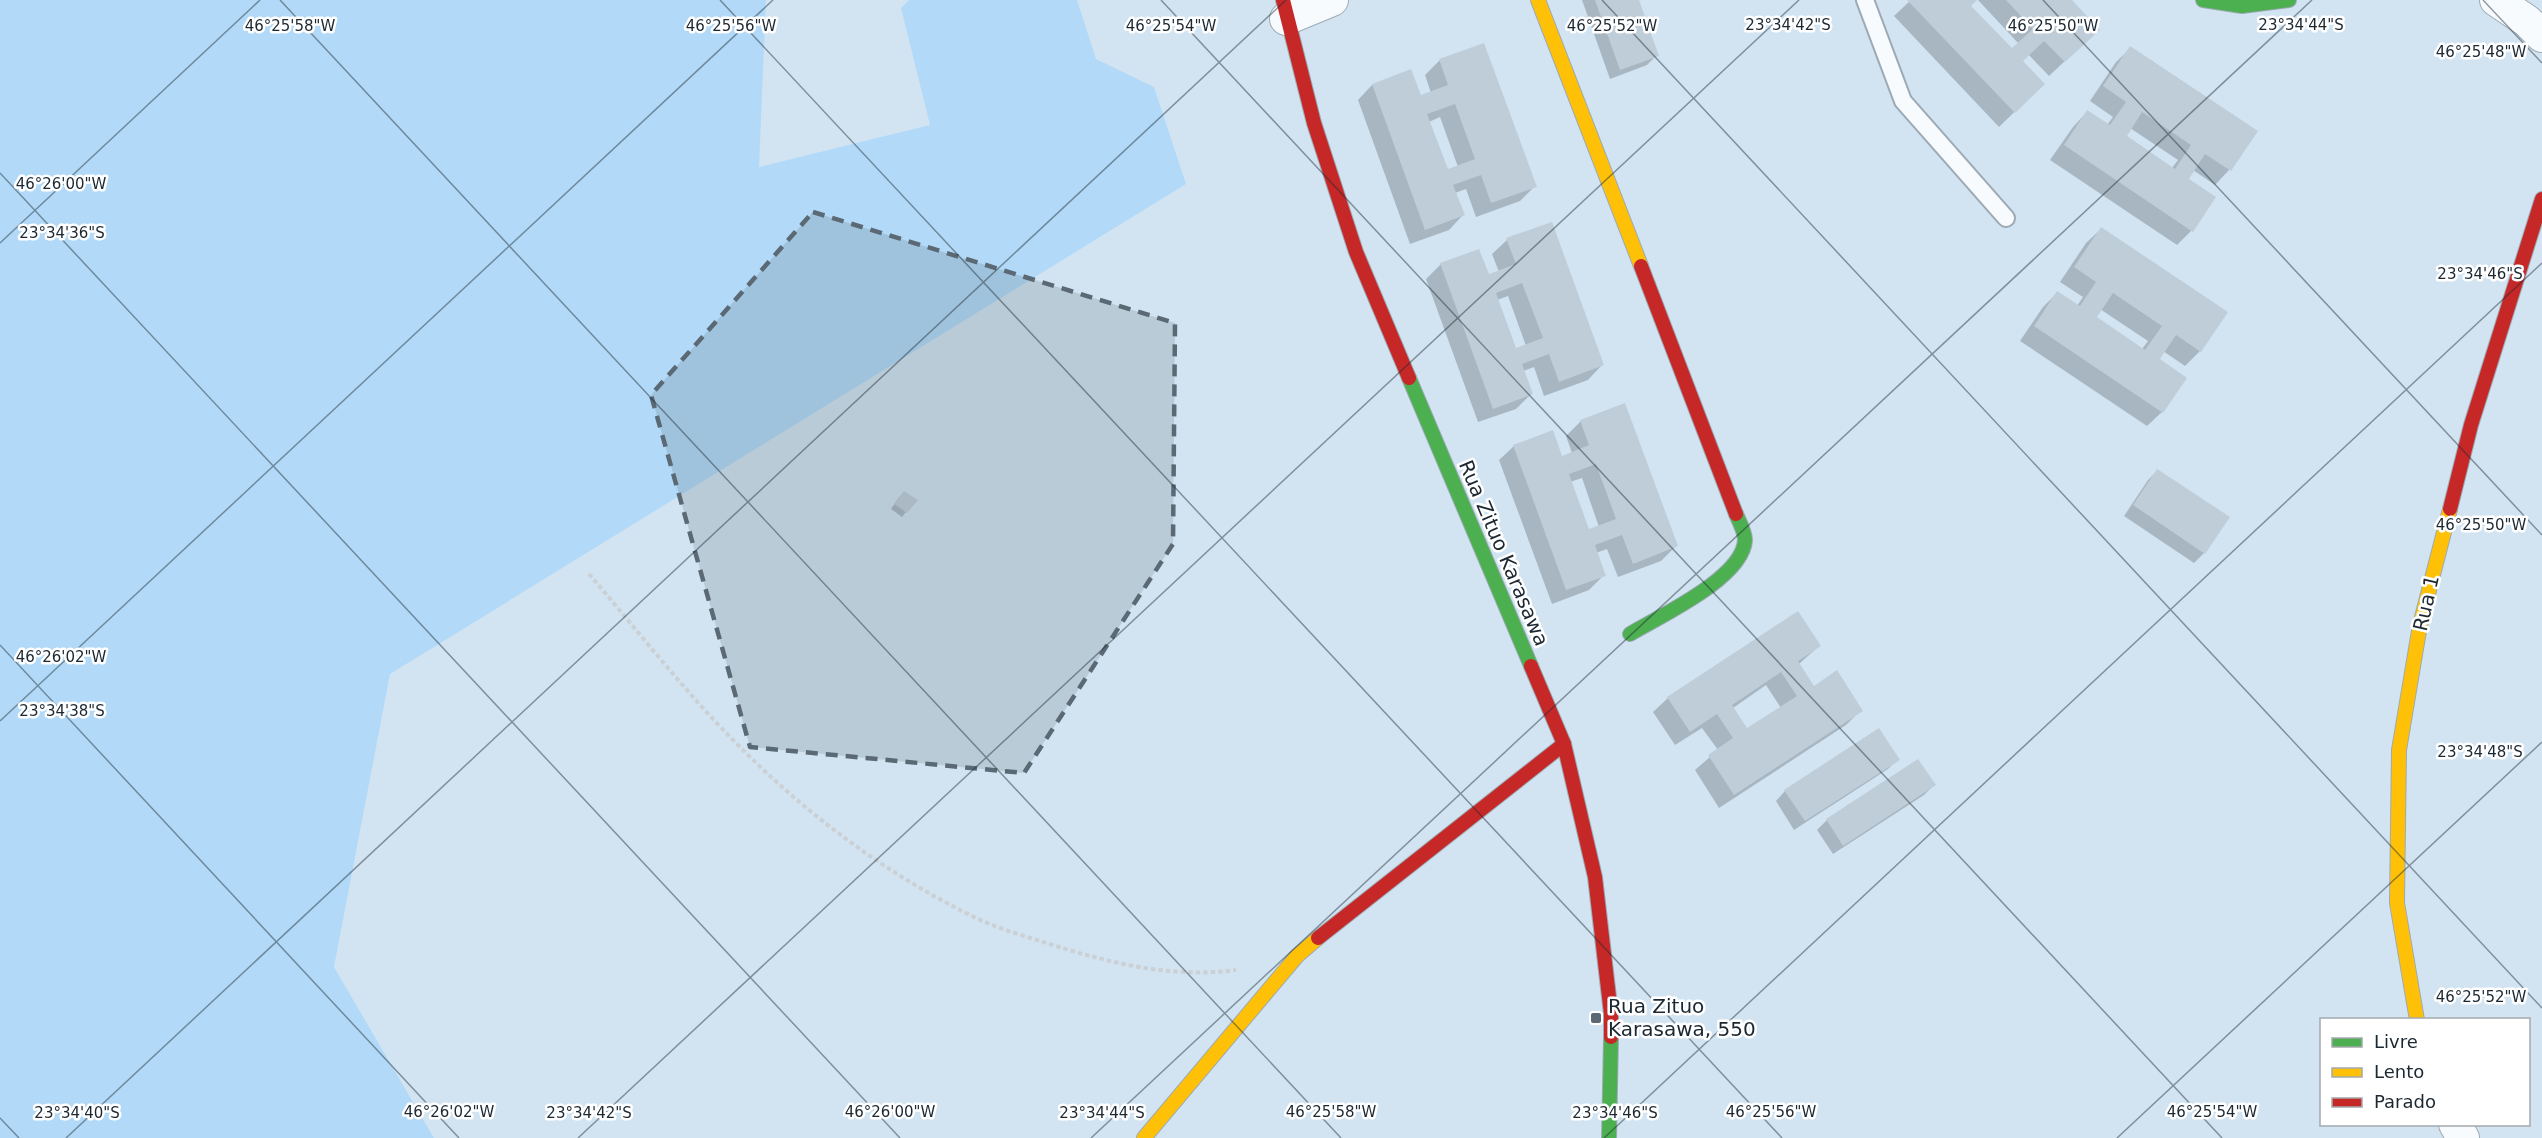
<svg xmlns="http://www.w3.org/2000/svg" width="2542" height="1138" font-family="'DejaVu Sans',sans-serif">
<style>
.green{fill:#b2daf8}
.shadow{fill:#0003;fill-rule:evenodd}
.building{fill:#bfcdd8;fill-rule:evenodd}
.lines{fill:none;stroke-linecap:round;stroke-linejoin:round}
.lane-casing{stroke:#9daab5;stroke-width:20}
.street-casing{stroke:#9daab5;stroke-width:34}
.fast-casing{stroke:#9daab5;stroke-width:16}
.slow-casing{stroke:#9daab5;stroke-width:16}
.jam-casing{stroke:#9daab5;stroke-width:16}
.path{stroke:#cbd0d5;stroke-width:4;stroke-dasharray:4.5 3;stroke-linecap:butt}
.lane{stroke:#f8fbfd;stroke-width:16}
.street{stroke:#f8fbfd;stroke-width:32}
.fast{stroke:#4caf50;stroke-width:14}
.slow{stroke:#ffc107;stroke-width:14}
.jam{stroke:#c62828;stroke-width:14}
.marked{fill:#5b6975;fill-opacity:0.2;stroke:#5b6975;stroke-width:4.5;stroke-dasharray:12 8;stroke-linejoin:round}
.ticks{fill:none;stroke:#1b2731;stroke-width:1.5;stroke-opacity:0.45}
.poi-dot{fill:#5b6975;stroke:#fff;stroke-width:2}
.labels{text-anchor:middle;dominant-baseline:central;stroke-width:5;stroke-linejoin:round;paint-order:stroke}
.street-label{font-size:20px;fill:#1b2731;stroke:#fff}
.poi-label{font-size:20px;fill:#1b2731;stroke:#fff;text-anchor:start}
.ticks-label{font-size:15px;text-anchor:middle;fill:#1b2731;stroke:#fff;stroke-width:5;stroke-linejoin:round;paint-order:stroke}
</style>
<rect width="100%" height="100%" fill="#d2e4f2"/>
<!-- green -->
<polygon class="green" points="0,0 766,0 759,167 930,125 901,8 909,0 1077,0 1096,59 1154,87 1186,184 390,674 334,967 434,1138 0,1138"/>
<!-- shadow -->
<g class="shadow">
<polygon points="1582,0 1637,0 1657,55 1647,65 1610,79"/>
<polygon points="1911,0 1976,0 1970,6 2012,50 2019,44 1978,0 2070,0 2083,44 2049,76 2029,55 2022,61 2043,84 1999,127 1894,16"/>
<path d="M1483,45L1535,186L1520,201L1476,217L1466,189L1455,193L1463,215L1449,230L1410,244L1358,100L1372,85L1420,97L1431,93L1425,75L1439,61ZM1440,117L1458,167L1447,171L1429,122Z"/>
<path d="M2131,48L2256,132L2229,170L2215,185L2193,170L2187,179L2191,231L2177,245L2050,160L2073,127L2087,112L2107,125L2113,117L2090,101L2116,62ZM2130,128L2178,160L2172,168L2125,137Z"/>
<path d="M2101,229L2200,351L2185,366L2163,351L2158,360L2162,412L2147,426L2020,341L2043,307L2057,293L2077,306L2083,297L2060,282L2086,243ZM2100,309L2148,341L2142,349L2095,317Z"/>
<path d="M1507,240L1602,365L1588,380L1544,396L1534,367L1523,371L1531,394L1516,409L1478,422L1426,279L1441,264L1478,251L1488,276L1499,272L1492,254ZM1508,296L1526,346L1515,350L1497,300Z"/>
<path d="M1581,421L1676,546L1661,561L1618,577L1607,549L1596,553L1604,575L1589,590L1552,604L1499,460L1514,446L1561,458L1572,453L1566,436ZM1582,478L1599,527L1588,531L1570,482Z"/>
<polygon points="2157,471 2204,553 2194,563 2124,516 2148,480"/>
<polygon points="899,497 906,512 902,517 891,509"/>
<path d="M1819,646L1799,664L1813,688L1861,710L1846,725L1719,808L1695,770L1718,750L1702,728L1675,745L1653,712L1668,698ZM1766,685L1781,708L1747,731L1733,708Z"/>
<polygon points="1898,759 1888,769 1794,830 1776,801 1785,791"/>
<polygon points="1934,785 1924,795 1833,854 1817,830 1827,820"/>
</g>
<!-- building -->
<g class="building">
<polygon points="1595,0 1639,0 1659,56 1620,70"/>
<polygon points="1907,0 1977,0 1971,6 2012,48 2033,29 2006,0 2072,0 2100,30 2065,62 2044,41 2023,61 2045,84 2015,113"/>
<path d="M1484,43L1537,187L1491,203L1481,175L1453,185L1465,215L1425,230L1372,84L1411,69L1421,95L1448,85L1439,59ZM1455,104L1475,159L1448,169L1427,114Z"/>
<path d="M2130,46L2258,131L2231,171L2205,154L2189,179L2216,197L2193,232L2064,145L2087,110L2110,125L2126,102L2103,86ZM2142,112L2191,145L2175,169L2127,136Z"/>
<path d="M1552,222L1604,365L1559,382L1549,354L1522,364L1533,394L1493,409L1440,263L1479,249L1489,274L1516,264L1506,238ZM1522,283L1543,338L1516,348L1496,293Z"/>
<path d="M2101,227L2228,312L2201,352L2176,335L2160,359L2187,378L2163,413L2034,326L2057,291L2080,306L2096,282L2074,267ZM2113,293L2162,326L2145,350L2097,317Z"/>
<path d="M1625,403L1678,546L1633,564L1622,535L1595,545L1606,576L1566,590L1513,445L1553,430L1562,456L1589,445L1580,420ZM1596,464L1616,519L1589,529L1569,474Z"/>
<polygon points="2157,469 2230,517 2205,554 2133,505"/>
<polygon points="904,491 918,500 907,513 894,504"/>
<path d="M1798,611L1821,646L1798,661L1814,686L1837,670L1863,711L1734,795L1708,755L1733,738L1717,714L1690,732L1667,697ZM1781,672L1797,696L1747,728L1732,705Z"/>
<polygon points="1879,728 1900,760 1805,821 1784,790"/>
<polygon points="1918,759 1936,785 1843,846 1826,819"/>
</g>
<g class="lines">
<defs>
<polyline id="lane" points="1865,0 1903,101 2006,218"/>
<g id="street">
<polyline points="2496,0 2527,21 2542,36"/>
<polyline points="1286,19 1332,0"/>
<polyline points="2455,1124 2463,1138"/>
</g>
<g id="fast">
<polyline points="2203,0 2242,6 2289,0"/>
<polyline points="1409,378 1531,666"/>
<path d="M1630,634C1660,616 1743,578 1745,540C1745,532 1739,521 1736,514"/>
<polyline points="1609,1138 1611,1037"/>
</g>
<g id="slow">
<polyline points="1538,0 1641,266"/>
<polyline points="2417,1020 2397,903 2399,750 2420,625 2450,509"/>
<polyline points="1144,1138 1297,956 1318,938"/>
</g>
<g id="jam">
<polyline points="1283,0 1314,123 1356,252 1409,378"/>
<polyline points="1641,266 1736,514"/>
<polyline points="2450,509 2471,425 2542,199"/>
<polyline points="1531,666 1564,744 1595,877 1611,1014 1611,1037"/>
<polyline points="1318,938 1564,744"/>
</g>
</defs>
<!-- lane casing -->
<use href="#lane" class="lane-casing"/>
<!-- street casing -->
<use href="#street" class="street-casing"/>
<!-- fast casing -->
<use href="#fast" class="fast-casing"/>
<!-- slow casing -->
<use href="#slow" class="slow-casing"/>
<!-- jam casing -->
<use href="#jam" class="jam-casing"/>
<!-- path -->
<path class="path" d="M589,574C638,631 685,692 738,745C806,814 885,873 972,916C1000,930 1032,938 1062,948C1119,965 1176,978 1236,970"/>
<!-- lane -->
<use href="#lane" class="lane"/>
<!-- street -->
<use href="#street" class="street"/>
<!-- fast -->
<use href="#fast" class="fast"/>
<!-- slow -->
<use href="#slow" class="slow"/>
<!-- jam -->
<use href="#jam" class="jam"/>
</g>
<!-- marked area -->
<path class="marked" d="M813,212L1175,323L1173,544L1024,773L750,747L651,395Z"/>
<!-- ticks -->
<path class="ticks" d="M280,0L1341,1138M720,0L1782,1138M1161,0L2222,1138M1602,0L2542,1008M2043,0L2542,535M2483,0L2542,63M0,173L900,1138M0,243L260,0M0,645L459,1138M0,721L773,0M0,1118L19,1138M66,1138L1286,0M578,1138L1799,0M1091,1138L2312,0M1604,1138L2542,263M2117,1138L2542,742"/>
<!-- markers -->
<rect class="poi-dot" x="1590" y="1012" width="12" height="12" rx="3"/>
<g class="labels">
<!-- street labels -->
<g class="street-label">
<text transform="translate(1504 553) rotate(67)">Rua Zituo Karasawa</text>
<text transform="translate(2426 603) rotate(-77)">Rua 1</text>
</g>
<!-- poi labels -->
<g class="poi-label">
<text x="1608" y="1006">Rua Zituo<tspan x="1608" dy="23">Karasawa, 550</tspan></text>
</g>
</g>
<g class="ticks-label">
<text x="1788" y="30">23°34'42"S</text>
<text x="2301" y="30">23°34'44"S</text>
<text x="290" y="31">46°25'58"W</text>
<text x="731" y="31">46°25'56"W</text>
<text x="1171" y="31">46°25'54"W</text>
<text x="1612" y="31">46°25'52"W</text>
<text x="2053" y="31">46°25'50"W</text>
<text x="2481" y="57">46°25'48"W</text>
<text x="61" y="189">46°26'00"W</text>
<text x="62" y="238">23°34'36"S</text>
<text x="2480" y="279">23°34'46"S</text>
<text x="2481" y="530">46°25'50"W</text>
<text x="61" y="662">46°26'02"W</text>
<text x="62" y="716">23°34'38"S</text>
<text x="2480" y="757">23°34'48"S</text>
<text x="2481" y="1002">46°25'52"W</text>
<text x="449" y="1117">46°26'02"W</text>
<text x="890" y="1117">46°26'00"W</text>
<text x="1331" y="1117">46°25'58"W</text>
<text x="1771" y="1117">46°25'56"W</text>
<text x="2212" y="1117">46°25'54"W</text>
<text x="77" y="1118">23°34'40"S</text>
<text x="589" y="1118">23°34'42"S</text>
<text x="1102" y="1118">23°34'44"S</text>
<text x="1615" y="1118">23°34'46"S</text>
</g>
<!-- legend -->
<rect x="2320" y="1018" width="210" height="108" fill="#ffffff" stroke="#a4a9ad" stroke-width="1.5"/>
<rect x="2332" y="1038" width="30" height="9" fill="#4caf50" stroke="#a4a9ad" stroke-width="1.5"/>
<text x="2374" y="1048" font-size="18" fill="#1b2731">Livre</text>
<rect x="2332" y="1068" width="30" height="9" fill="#ffc107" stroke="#a4a9ad" stroke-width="1.5"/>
<text x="2374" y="1078" font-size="18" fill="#1b2731">Lento</text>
<rect x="2332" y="1098" width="30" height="9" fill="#c62828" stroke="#a4a9ad" stroke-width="1.5"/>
<text x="2374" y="1108" font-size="18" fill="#1b2731">Parado</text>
</svg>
